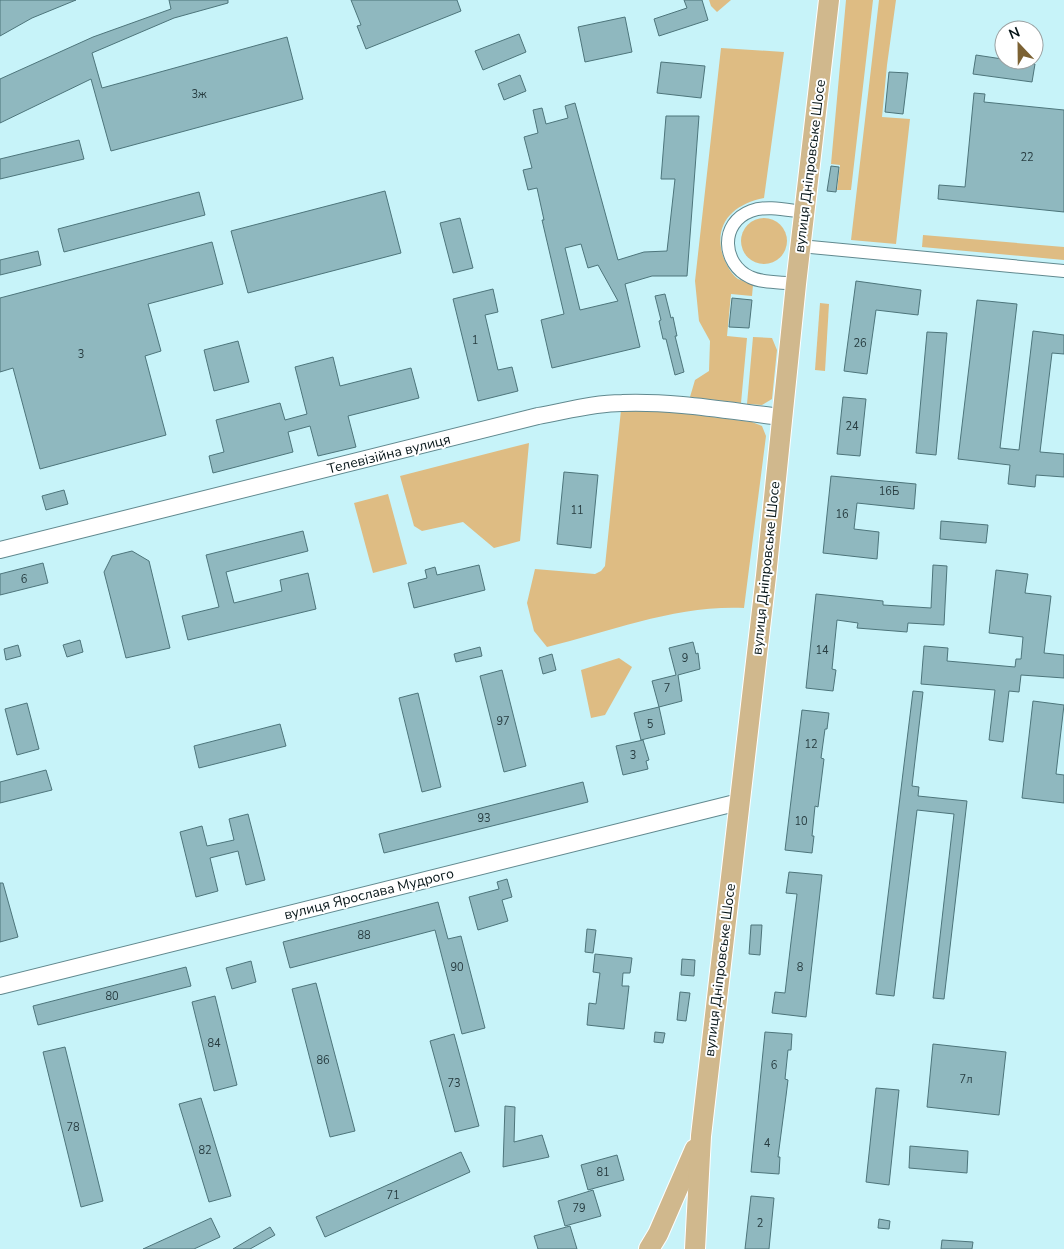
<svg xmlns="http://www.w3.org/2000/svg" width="1064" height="1249" font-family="'Nunito Sans',sans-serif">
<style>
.green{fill:#debc83}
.building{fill:#8fb8bf;stroke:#4d757b;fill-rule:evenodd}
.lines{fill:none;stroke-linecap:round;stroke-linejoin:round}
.minor-casing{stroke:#61898f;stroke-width:14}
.tertiary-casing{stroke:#61898f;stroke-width:18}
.primary-casing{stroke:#fff;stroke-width:22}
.minor{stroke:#fff;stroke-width:12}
.tertiary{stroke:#fff;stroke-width:16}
.primary{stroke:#d0b88d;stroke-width:20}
.labels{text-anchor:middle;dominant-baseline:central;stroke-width:4;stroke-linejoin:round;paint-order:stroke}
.number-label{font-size:11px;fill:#273c40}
.street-label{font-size:14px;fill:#041316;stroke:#fff}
</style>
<rect width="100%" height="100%" fill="#c7f3f9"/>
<!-- green -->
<g class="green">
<polygon points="709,0 731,0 717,12 711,6"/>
<polygon points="846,0 873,0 851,190 837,190 840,165 831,164"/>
<polygon points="879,0 896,0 887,65 882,117 910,119 896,244 851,240"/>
<path d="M721,48L784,52L764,198C733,204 713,224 723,256C726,264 731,274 738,279C743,281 748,283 753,285L752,296L731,294L727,336L747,338L741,403L690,397L695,380L709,371L710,341L699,321L695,281Z"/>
<circle cx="764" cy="241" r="23"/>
<polygon points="923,235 1064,247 1064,260 922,247"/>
<polygon points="820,303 829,304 825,371 815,370"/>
<polygon points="753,337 772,338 777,350 772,399 762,405 747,404"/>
<path d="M621,410H658L752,422L762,426L766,436L744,608C676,605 612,631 547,647L534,631L527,603L535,569L595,574L601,571L605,566Z"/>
<polygon points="529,443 520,541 494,548 463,522 422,531 414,526 400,476"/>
<polygon points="388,494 407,564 373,573 354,503"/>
<polygon points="619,658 632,667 605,715 591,718 581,670"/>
</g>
<!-- building -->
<g class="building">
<polygon points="0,0 76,0 32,18 0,36"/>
<polygon points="169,0 228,0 228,3 174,18 92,53 102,88 287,37 303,99 111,151 91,79 0,123 0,79 93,37 171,9"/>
<polygon points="351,0 457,0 461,11 366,49 357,26 361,25"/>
<polygon points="684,0 702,0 708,20 659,36 654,19 687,8"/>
<polygon points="625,17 632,52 585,62 578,27"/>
<polygon points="519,34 526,52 483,70 475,51"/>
<polygon points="976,55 1035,64 1032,82 973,74"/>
<polygon points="661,62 705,66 701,98 657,93"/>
<polygon points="889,72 908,73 903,114 885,112"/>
<polygon points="520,75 526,91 504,100 498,84"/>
<polygon points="974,93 985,94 984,102 1064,110 1064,212 938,199 939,185 965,187"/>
<path d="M575,103L618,260L644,252L667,251L675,179H661L666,116H699L687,276H652L625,284L640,347L552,368L541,320L564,314L542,220H544L537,188L528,190L523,170L532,168L524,137L538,133L533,110L542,108L546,124L568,118L565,106ZM581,244L588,268L598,265L618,301L580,310L565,248Z"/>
<polygon points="79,140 84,159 0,179 0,159"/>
<polygon points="831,166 839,167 836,192 827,191"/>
<polygon points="385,191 401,253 248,293 231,231"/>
<polygon points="199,192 205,215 64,252 58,229"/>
<polygon points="460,218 473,268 453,273 440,223"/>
<polygon points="212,242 223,284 148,304 161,351 145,356 166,435 40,469 13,368 0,372 0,298"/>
<polygon points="38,251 41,265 0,275 0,260"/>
<polygon points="856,281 921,290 918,315 876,310 867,374 844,371"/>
<polygon points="493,289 498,312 485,315 489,332 498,370 512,367 518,391 478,401 453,299"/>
<polygon points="665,294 671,318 673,317 677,336 675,336 684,372 675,375 666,339 663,339 659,321 661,320 655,296"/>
<polygon points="732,298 752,300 749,328 729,327"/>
<polygon points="977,300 1017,304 1000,448 1019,450 1033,331 1064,335 1064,354 1052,353 1040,452 1064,454 1064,477 1036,475 1035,487 1008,484 1010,465 958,459"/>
<polygon points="927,332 947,333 936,455 916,453"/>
<polygon points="238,341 249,382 214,391 204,350"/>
<polygon points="333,357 340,386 411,368 419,398 348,416 356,447 318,456 310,426 288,432 293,452 213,473 209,456 224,452 216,420 280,403 285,420 307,414 295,367"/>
<polygon points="843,397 866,399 860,456 837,454"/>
<polygon points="564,472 598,475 591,548 557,544"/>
<polygon points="831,476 916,484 914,509 857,503 854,529 879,532 877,559 823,553"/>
<polygon points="64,490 68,504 46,510 42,496"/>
<polygon points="941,521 988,525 986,543 940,539"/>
<polygon points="303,531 308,551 226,572 234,603 282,591 280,580 308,573 316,609 188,640 182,616 219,607 206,555"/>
<polygon points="132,551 149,561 170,648 126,658 104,572 112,556"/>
<polygon points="43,563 48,583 0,595 0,574"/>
<polygon points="479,565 485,590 414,608 408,583 427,578 425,570 435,567 437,575"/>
<polygon points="933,565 947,566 944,625 908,623 907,632 857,628 858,623 837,620 832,669 836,670 833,691 806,688 816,594 883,601 883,605 931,608"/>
<polygon points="996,570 1028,574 1025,593 1051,596 1044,653 1064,655 1064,678 1021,675 1019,692 1009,691 1003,742 989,740 995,690 921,684 924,646 948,648 947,661 1015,667 1016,659 1021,659 1023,637 989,633"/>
<polygon points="80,640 83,652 67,657 63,645"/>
<polygon points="693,642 696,654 698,653 700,669 678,675 682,701 659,707 652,681 676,675 669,648"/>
<polygon points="18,645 21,656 6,660 4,649"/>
<polygon points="480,647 482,656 456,662 454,654"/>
<polygon points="552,654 556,670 543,674 539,658"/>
<polygon points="502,670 526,766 504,772 480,676"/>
<polygon points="913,691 923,692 912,786 919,787 918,796 967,801 944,999 933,998 954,814 917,810 894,996 876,994"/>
<polygon points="418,693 441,787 422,792 399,698"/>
<polygon points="1033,701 1064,705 1056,774 1064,775 1064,803 1022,798"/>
<polygon points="27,703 39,749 17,755 5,709"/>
<polygon points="659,707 665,734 641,740 634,713"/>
<polygon points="802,710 829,713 827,729 825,729 821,758 824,759 818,807 815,806 812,836 814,836 812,853 785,850"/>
<polygon points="280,724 286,746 199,768 194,746"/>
<polygon points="643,740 649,760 646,761 648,769 623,775 616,746"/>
<polygon points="46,770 52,790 0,803 0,782"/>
<polygon points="583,782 588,802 384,853 379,834"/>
<polygon points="248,814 265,880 246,885 238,851 210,858 218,891 196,897 180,832 202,826 207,846 234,840 229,819"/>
<polygon points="789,872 822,875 806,1017 772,1013 775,992 785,993 791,942 797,894 786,893"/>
<polygon points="507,879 512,897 502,900 508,921 478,930 469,897 499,889 497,882"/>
<polygon points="0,883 3,883 18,937 0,942"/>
<polygon points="438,902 448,939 461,936 485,1028 462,1034 435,930 290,968 283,942"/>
<polygon points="751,925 762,925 760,955 749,954"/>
<polygon points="587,929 596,930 593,953 585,952"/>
<polygon points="595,954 632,958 630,973 623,973 622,986 629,986 624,1029 587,1025 589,1003 596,1004 600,973 593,972"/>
<polygon points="682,959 695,960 694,976 681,975"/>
<polygon points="251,961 256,982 232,989 226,968"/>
<polygon points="186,967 191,986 38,1025 33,1006"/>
<polygon points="316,983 355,1131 330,1137 292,989"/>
<polygon points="680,992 690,993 686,1021 677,1020"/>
<polygon points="215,996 237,1085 214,1091 192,1002"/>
<polygon points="655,1032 665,1033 663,1043 654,1042"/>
<polygon points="765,1032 792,1034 791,1050 788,1050 785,1079 788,1080 786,1096 778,1157 780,1157 779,1174 751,1172"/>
<polygon points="454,1034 479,1126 455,1132 430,1041"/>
<polygon points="933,1044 1006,1052 999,1115 927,1107"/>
<polygon points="65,1047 103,1201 81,1207 43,1052"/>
<polygon points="876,1088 899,1090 889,1185 866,1182"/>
<polygon points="201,1098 231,1196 209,1202 179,1104"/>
<polygon points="505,1106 515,1107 514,1142 542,1135 549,1157 503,1167"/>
<polygon points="910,1146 968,1151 967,1173 909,1168"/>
<polygon points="461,1152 470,1172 325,1237 316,1217"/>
<polygon points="617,1155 624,1180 588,1190 581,1165"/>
<polygon points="593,1190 601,1216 565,1226 558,1201"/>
<polygon points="751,1196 774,1198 769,1249 745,1249"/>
<polygon points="211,1218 220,1237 194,1249 143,1249"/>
<polygon points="879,1219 890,1221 889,1229 878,1228"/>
<polygon points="570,1226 577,1249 538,1249 534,1236"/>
<polygon points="270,1227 275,1235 250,1249 233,1249"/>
<polygon points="942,1240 973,1242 972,1249 941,1249"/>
</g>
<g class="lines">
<defs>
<g id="minor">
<polyline points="800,246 1064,271"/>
<path d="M796,284C783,282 761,283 750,277C722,264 719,223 751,211C767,205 787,210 804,212"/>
</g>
<g id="tertiary">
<path d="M0,550L538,416C566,411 594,403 622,403C675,401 729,411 782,417"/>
<polyline points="0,986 739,802"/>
</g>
<g id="primary">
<polyline points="649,1249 658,1234 695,1149"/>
<polyline points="695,1249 701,1136 766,576 796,284 829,0"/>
</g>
</defs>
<!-- minor casing -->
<use href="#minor" class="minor-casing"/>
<!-- tertiary casing -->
<use href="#tertiary" class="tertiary-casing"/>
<!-- primary casing -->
<use href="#primary" class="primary-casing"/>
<!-- minor -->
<use href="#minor" class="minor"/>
<!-- tertiary -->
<use href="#tertiary" class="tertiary"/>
<!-- primary -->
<use href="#primary" class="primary"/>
</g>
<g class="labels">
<!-- number labels -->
<g class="number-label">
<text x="199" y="94">3ж</text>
<text x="1027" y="157">22</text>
<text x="475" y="340">1</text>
<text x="860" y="343">26</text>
<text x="81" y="354">3</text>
<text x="852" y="426">24</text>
<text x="889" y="491">16Б</text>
<text x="577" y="510">11</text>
<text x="842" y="514">16</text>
<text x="24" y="579">6</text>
<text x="822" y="650">14</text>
<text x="685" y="658">9</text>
<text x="667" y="688">7</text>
<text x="503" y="721">97</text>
<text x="650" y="724">5</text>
<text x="811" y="744">12</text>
<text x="633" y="755">3</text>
<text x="484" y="818">93</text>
<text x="801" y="821">10</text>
<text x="364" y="935">88</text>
<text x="457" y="967">90</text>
<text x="800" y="967">8</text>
<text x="112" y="996">80</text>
<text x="214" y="1043">84</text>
<text x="323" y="1060">86</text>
<text x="774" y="1065">6</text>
<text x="966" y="1079">7л</text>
<text x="454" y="1083">73</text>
<text x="73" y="1127">78</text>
<text x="767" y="1143">4</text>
<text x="205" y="1150">82</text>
<text x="603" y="1172">81</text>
<text x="393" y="1195">71</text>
<text x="579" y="1208">79</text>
<text x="760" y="1223">2</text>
</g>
<!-- street labels -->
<g class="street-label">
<text transform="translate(810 166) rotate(-83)">вулиця Дніпровське Шосе</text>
<text transform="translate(389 454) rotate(-14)">Телевізійна вулиця</text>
<text transform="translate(766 568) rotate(-84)">вулиця Дніпровське Шосе</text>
<text transform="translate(369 894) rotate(-14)">вулиця Ярослава Мудрого</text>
<text transform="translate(720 970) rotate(-83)">вулиця Дніпровське Шосе</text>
</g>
</g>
<!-- north arrow -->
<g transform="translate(1019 45) rotate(338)"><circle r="24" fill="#ffffff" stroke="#9ba1a2"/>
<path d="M0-4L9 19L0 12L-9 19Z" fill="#7c6233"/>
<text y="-8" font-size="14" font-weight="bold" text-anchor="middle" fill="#041316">N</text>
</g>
</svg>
